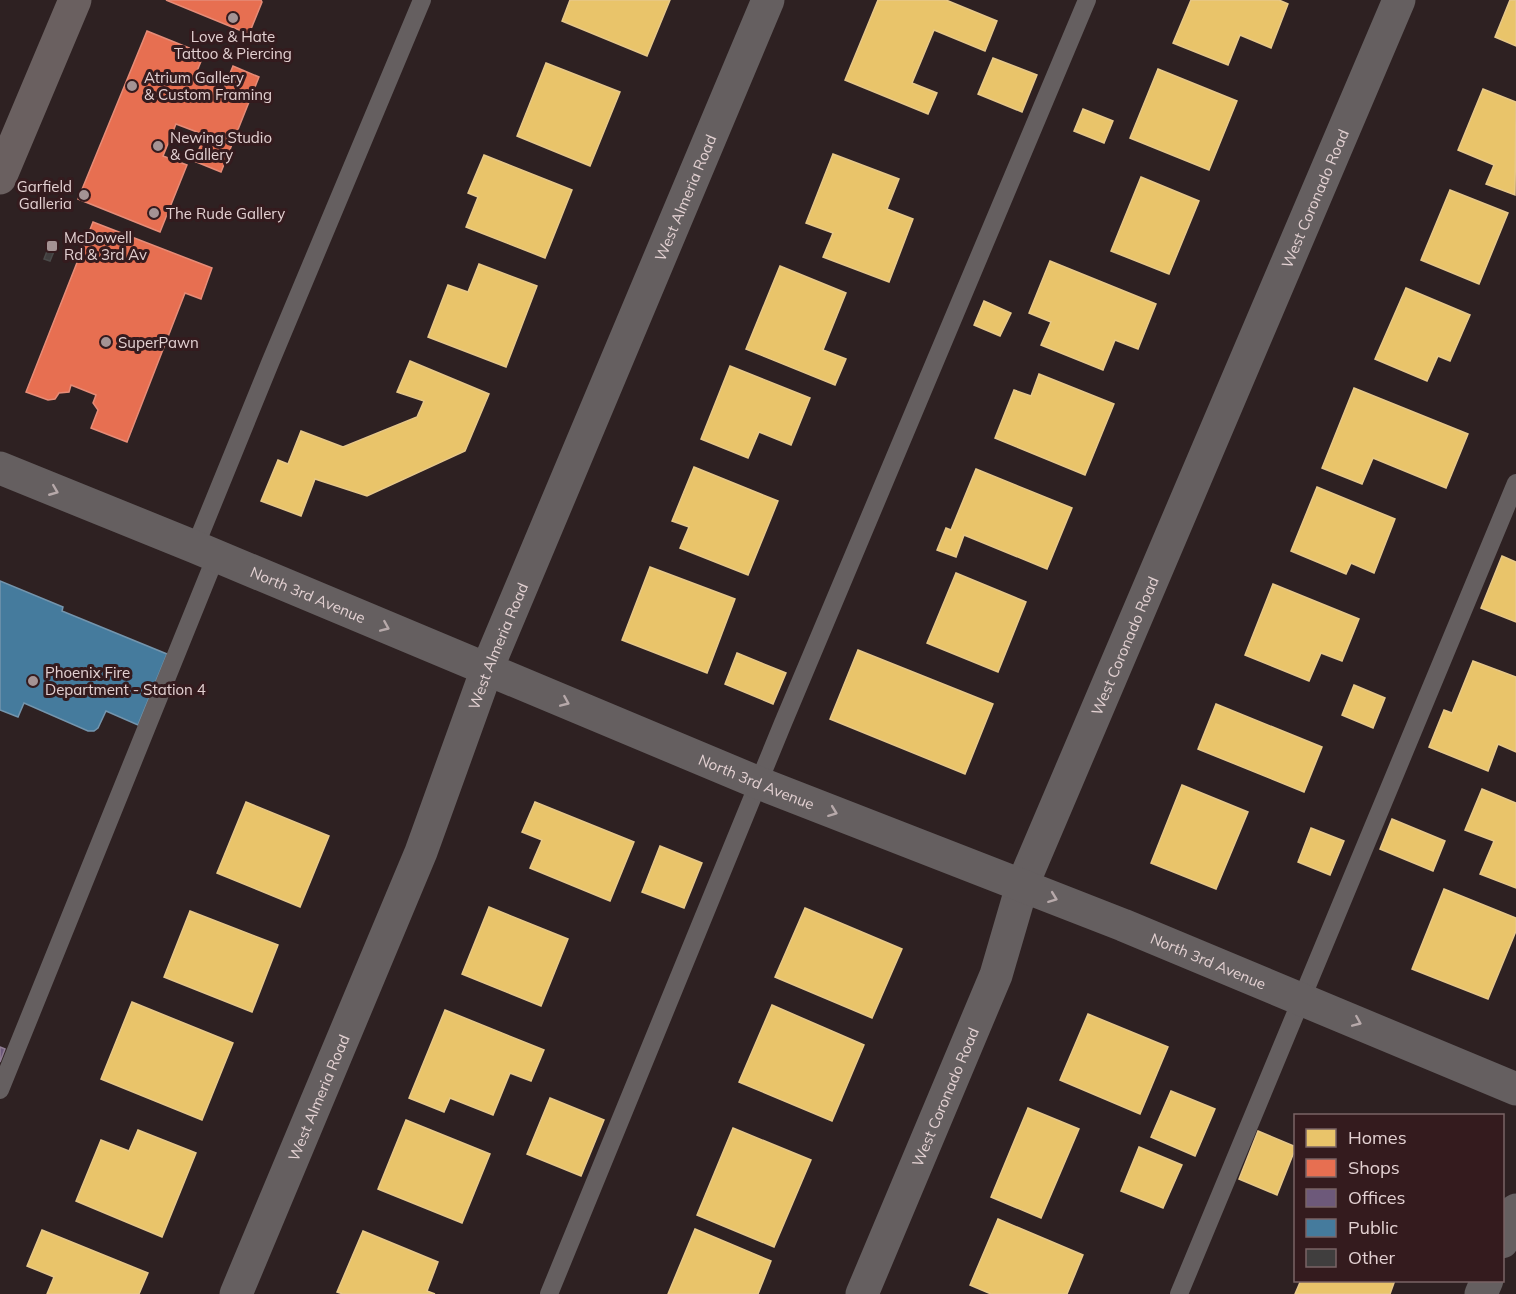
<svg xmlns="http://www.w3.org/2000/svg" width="1516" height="1294" font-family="Mulish,sans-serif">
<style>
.homes{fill:#e9c46a;stroke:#e7c889;stroke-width:1.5}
.shops{fill:#e76f51;stroke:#e68c78;stroke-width:1.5}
.offices{fill:#6d597a;stroke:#907d94;stroke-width:1.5}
.public{fill:#457b9d;stroke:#7495ad;stroke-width:1.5}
.building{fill:#403e3e;stroke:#4a4a49;stroke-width:1.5}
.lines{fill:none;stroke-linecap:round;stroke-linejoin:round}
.service{stroke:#655f60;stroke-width:18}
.minor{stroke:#655f60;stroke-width:33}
.tertiary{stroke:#655f60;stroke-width:33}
.primary{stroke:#6a6060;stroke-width:33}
.oneway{stroke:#b7a9aa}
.poi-dot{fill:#a49394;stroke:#341b1e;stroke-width:2}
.labels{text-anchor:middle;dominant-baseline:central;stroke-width:6;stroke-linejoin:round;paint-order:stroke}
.poi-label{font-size:15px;fill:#e3d1d2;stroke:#341b1e;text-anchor:start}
.street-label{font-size:15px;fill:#e3d1d2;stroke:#341b1e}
</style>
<rect width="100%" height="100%" fill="#2e2122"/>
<!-- homes -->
<g class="homes">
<polygon points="570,0 670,0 647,56 562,21"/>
<polygon points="878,0 946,0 997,21 985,51 934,30 912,83 937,93 928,114 845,80"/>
<polygon points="1191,0 1279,0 1288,4 1271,48 1240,35 1228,65 1173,43"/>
<polygon points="1510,0 1516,0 1516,46 1495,37"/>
<polygon points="993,58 1037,75 1022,112 978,94"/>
<polygon points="546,63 620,92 590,166 517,136"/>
<polygon points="1158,69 1237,101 1209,170 1130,138"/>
<polygon points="1483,89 1516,102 1515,195 1486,184 1494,165 1458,150"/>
<polygon points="1083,109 1113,121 1104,143 1074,131"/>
<polygon points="833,154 899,179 887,209 913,219 889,282 823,257 833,233 806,223"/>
<polygon points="484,155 572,190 545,258 466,227 478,197 468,193"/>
<polygon points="1141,177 1199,201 1169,274 1111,251"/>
<polygon points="1450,190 1508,213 1479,284 1421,260"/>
<polygon points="1050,261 1156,304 1138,349 1115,340 1103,370 1041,345 1051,322 1029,313"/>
<polygon points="479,264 537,286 506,367 428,337 448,285 468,292"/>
<polygon points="780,266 846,293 823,350 846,359 835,385 746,349"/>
<polygon points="1406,288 1470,315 1450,361 1438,356 1427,381 1375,359"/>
<polygon points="984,301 1011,313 1000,336 974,325"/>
<polygon points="410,361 489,394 465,451 367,496 315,479 301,516 261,501 278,460 288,464 301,431 343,447 417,417 424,401 397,392"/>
<polygon points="730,366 810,398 791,445 759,432 748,458 701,439"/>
<polygon points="1039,374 1114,404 1085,475 995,438 1014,390 1031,396"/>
<polygon points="1354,388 1468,434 1446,488 1373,458 1362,484 1322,468"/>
<polygon points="694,467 778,501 748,575 680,548 689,527 672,521"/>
<polygon points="976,469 1072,508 1047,569 964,535 956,557 937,550 946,528 951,530"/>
<polygon points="1317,487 1395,519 1374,573 1351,563 1346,574 1291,551"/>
<polygon points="1502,556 1516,562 1516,622 1481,608"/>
<polygon points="650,567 735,599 707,673 622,640"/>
<polygon points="956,573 1026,602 998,672 927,643"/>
<polygon points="1273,584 1359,619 1342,661 1321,653 1309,681 1245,655"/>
<polygon points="858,650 993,704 965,774 830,719"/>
<polygon points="737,653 786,673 773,704 725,684"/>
<polygon points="1473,661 1516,677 1516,752 1498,744 1488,771 1429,747 1444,710 1452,713"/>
<polygon points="1354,685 1385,698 1373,728 1342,715"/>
<polygon points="1216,704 1322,747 1304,792 1198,749"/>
<polygon points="1182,785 1248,812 1216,889 1151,863"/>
<polygon points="1482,789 1516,803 1516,888 1480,874 1494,841 1465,830"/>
<polygon points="246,802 329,836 300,907 217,873"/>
<polygon points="535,802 634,842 610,901 530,868 542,840 522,832"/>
<polygon points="1392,819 1445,841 1433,871 1380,849"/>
<polygon points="1311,828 1344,841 1330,875 1298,862"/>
<polygon points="660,846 702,863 684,908 642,892"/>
<polygon points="1444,889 1516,918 1516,931 1488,999 1412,969"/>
<polygon points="489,907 568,939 541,1006 462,974"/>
<polygon points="805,908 902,949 872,1018 775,977"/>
<polygon points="190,911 278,945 252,1012 164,977"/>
<polygon points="132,1002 233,1043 202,1120 101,1079"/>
<polygon points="772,1005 864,1045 832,1121 739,1082"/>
<polygon points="445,1010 544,1050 531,1081 510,1073 493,1115 450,1098 444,1112 409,1098"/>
<polygon points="1088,1014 1168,1047 1140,1114 1060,1080"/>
<polygon points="1171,1091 1215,1109 1195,1156 1151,1137"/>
<polygon points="550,1098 604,1120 581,1176 527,1154"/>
<polygon points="1028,1108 1079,1129 1041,1218 991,1197"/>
<polygon points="406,1120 490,1154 462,1223 378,1189"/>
<polygon points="733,1128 811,1160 774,1247 697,1215"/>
<polygon points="138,1130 196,1153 162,1237 76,1201 101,1140 129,1151"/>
<polygon points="1258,1131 1296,1147 1277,1195 1239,1179"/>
<polygon points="1139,1147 1182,1165 1163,1208 1121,1191"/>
<polygon points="998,1219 1083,1255 1067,1294 991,1294 970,1285"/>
<polygon points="695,1229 771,1261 758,1294 668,1294"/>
<polygon points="42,1230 148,1273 139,1294 47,1294 54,1277 27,1266"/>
<polygon points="363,1231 438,1262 427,1291 435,1294 343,1294 337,1292"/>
<polygon points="1301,1280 1395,1280 1390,1294 1295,1294"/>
</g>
<!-- shops -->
<g class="shops">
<polygon points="166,0 261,0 262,2 249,34"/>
<polygon points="147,31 204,54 195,76 224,88 233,66 259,77 221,172 194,161 205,135 176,124 163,156 187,165 160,232 78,199"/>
<polygon points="93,222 212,268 201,299 185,293 127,442 91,428 98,410 93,403 96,395 71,385 69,392 59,393 55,399 48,400 26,392"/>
</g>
<!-- offices -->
<polygon class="offices" points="0,1047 5,1049 0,1062"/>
<!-- public -->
<polygon class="public" points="0,581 63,607 62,611 167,654 138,725 106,711 98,728 94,731 88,731 24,703 18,717 0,710"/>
<!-- building -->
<polygon class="building" points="51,241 57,244 50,261 44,259"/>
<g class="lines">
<!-- service -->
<g class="service">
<polyline points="195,547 270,363 422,0"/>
<polyline points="0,1090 216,556"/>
<polyline points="549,1294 783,723 1087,0"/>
<polyline points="1179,1294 1516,483"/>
</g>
<!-- minor -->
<g class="minor">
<polyline points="1502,1242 1516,1210"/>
<path id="s1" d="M236,1294L421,852L487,669L768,0"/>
<path id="s2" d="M862,1294L996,975L1022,886L1399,0"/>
<polyline points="1481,1294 1487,1280"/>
</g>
<!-- tertiary -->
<path class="tertiary" id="s3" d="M0,468L195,547L759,783L1123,925L1516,1089"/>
<!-- primary -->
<polyline class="primary" points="0,178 75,0"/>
</g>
<!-- one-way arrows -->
<defs><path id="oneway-chevron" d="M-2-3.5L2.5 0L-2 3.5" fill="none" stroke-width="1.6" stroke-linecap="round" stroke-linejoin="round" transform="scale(1.5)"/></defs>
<g class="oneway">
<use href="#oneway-chevron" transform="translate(54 491) rotate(22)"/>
<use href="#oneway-chevron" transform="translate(385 627) rotate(23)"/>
<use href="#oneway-chevron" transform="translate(565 702) rotate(23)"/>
<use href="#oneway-chevron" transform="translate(833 812) rotate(21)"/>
<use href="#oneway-chevron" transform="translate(1053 898) rotate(21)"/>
<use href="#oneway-chevron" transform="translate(1357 1022) rotate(23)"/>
</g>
<!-- markers -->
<g class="poi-dot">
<circle cx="233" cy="18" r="6"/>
<circle cx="132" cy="86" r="6"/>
<circle cx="158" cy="146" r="6"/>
<circle cx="84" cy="195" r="6"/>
<circle cx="154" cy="213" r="6"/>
<rect x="46" y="240" width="12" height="12" rx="3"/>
<circle cx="106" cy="342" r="6"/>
<circle cx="33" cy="681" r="6"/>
</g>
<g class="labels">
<!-- poi labels -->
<g class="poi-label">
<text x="233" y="36" text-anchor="middle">Love &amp; Hate<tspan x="233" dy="17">Tattoo &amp; Piercing</tspan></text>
<text x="144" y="77">Atrium Gallery<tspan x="144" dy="17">&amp; Custom Framing</tspan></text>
<text x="170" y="137">Newing Studio<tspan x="170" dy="17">&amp; Gallery</tspan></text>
<text x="72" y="186" text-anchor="end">Garfield<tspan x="72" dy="17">Galleria</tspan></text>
<text x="166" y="213">The Rude Gallery</text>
<text x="64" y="237">McDowell<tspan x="64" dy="17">Rd &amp; 3rd Av</tspan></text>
<text x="118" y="342">SuperPawn</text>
<text x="45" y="672">Phoenix Fire<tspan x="45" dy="17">Department - Station 4</tspan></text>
</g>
<!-- street labels -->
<g class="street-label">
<text stroke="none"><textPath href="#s1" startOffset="1185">West Almeria Road</textPath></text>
<text stroke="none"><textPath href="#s2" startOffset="1186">West Coronado Road</textPath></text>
<text stroke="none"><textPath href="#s3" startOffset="333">North 3rd Avenue</textPath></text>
<text stroke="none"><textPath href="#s2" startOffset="700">West Coronado Road</textPath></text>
<text stroke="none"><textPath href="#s1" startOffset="699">West Almeria Road</textPath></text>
<text stroke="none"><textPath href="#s3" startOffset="819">North 3rd Avenue</textPath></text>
<text stroke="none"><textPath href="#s3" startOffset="1305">North 3rd Avenue</textPath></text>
<text stroke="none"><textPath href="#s2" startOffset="214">West Coronado Road</textPath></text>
<text stroke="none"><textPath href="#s1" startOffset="213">West Almeria Road</textPath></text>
</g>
</g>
<!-- legend -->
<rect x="1294" y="1114" width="210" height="168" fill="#341b1e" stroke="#7a6466" stroke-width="1.5"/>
<rect x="1306" y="1129" width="30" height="18" fill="#e9c46a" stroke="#7a6466" stroke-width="1.5"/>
<text x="1348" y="1144" font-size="18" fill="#e3d1d2">Homes</text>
<rect x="1306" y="1159" width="30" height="18" fill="#e76f51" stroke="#7a6466" stroke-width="1.5"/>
<text x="1348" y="1174" font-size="18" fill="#e3d1d2">Shops</text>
<rect x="1306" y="1189" width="30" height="18" fill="#6d597a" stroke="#7a6466" stroke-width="1.5"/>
<text x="1348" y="1204" font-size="18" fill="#e3d1d2">Offices</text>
<rect x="1306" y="1219" width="30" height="18" fill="#457b9d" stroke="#7a6466" stroke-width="1.5"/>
<text x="1348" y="1234" font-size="18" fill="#e3d1d2">Public</text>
<rect x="1306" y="1249" width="30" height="18" fill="#403e3e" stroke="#7a6466" stroke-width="1.5"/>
<text x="1348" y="1264" font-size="18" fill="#e3d1d2">Other</text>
</svg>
